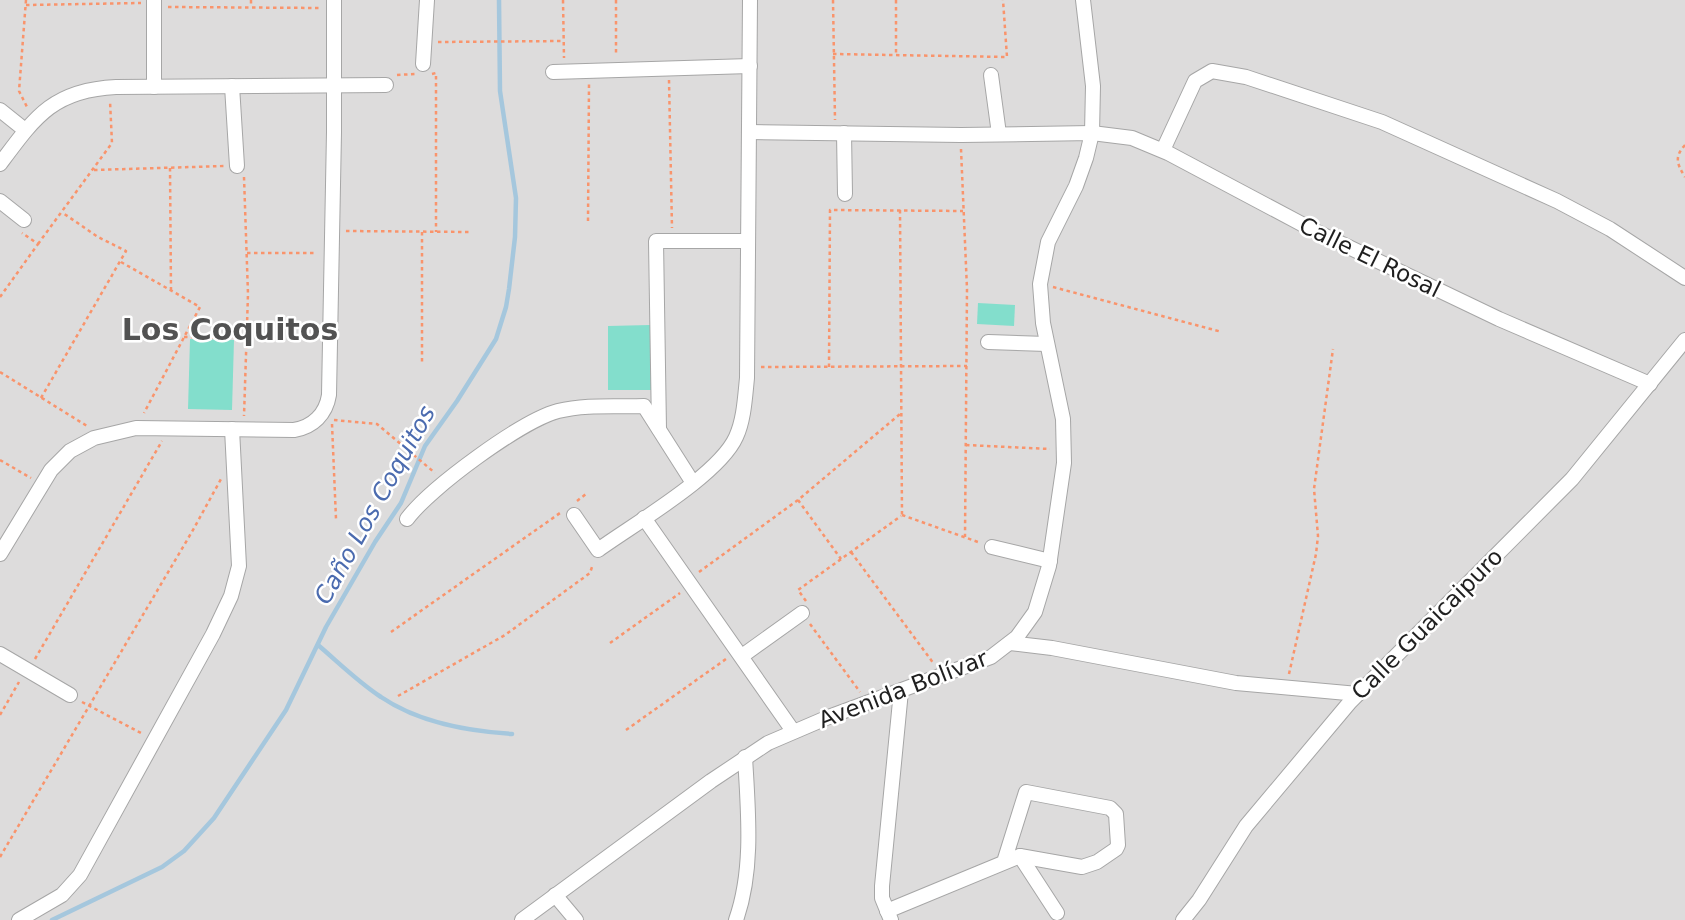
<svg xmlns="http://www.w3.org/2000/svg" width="1685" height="920" font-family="'DejaVu Sans',sans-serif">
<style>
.residential{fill:#dddcdc}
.pitch{fill:#83decc}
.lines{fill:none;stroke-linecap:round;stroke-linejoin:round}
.stream{stroke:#a5c7dd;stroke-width:4.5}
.minor-casing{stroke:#a6a6a6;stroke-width:16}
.path{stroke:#f9946c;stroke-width:2.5;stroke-dasharray:3.5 3.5;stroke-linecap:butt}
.minor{stroke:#fff;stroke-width:14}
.labels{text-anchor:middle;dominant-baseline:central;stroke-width:5;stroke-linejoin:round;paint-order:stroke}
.street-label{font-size:23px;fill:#1f1f1f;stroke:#fff}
.water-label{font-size:24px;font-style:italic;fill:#4b6baf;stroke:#fff}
.district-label{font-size:30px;font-weight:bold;fill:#525252;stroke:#fff}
</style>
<rect width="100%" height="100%" fill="#f0eee5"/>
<!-- residential -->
<rect class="residential" x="0" y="0" width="1685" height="920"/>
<!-- pitch -->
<g class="pitch">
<polygon points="978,303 1015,305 1014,326 977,324"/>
<polygon points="650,325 651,390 608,390 608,326"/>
<polygon points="190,339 234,340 232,410 188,409"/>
</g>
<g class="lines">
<!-- stream -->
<g class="stream">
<path d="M318,645C338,662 358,682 381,697C419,723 468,731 512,734"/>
<polyline points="52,920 162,867 184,851 214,818 286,710 326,627 375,542 401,503 425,446 457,401 496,339 506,307 509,289 515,237 516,198 500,91 499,0"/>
</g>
<defs>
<g id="minor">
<polyline points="154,0 154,87"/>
<polyline points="423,64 427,0"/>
<polyline points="553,72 750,66"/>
<polyline points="991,75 999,134"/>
<polyline points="232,86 237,166"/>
<polyline points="0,110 25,130"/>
<polyline points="749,132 961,135 1092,133 1132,138 1168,153 1313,230 1499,319 1650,384"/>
<polyline points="844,133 845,194"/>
<polyline points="1163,150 1195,81 1212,71 1246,77 1382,122 1557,201 1610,229 1685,278"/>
<path d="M0,164C35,117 53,90 116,87L386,85"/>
<polyline points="0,201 24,220"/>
<polyline points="988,342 1047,344"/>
<polyline points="659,429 656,241 747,241"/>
<path d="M574,515L598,550C634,524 719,475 736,437C744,420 745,397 747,378L750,0"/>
<polyline points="644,518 793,731"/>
<path d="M407,519C430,488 521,421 558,411C586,404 616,407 644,406L693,483"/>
<polyline points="992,547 1050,561"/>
<path d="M0,554L51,470L70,451L94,438L136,428L294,430C313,427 326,414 329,395L334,132V0"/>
<polyline points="1010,643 1052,648 1236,683 1358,694"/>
<polyline points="0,654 70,695"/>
<polyline points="742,656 802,613"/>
<polyline points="1020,856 1057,913"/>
<polyline points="555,895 576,920"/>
<polyline points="887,911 1020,856 1082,867 1097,862 1116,849 1118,845 1116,814 1110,808 1026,792 1004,862"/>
<polyline points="19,920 62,895 80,875 213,634 231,596 239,566 232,429"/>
<polyline points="522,920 711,781 768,743 831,716 991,657 1017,637 1035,612 1049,566 1064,463 1063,419 1043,323 1040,284 1048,242 1076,186 1086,158 1092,133 1093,86 1083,0"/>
<path d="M736,920C754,869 748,810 745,757"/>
<polyline points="891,920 882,898 882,886 901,691"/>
<polyline points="1183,920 1199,900 1246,826 1350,702 1572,479 1685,340"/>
</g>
</defs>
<!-- minor casing -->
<use href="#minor" class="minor-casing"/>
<!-- path -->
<g class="path">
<polyline points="26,0 19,91 27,107"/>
<polyline points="251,0 251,7"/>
<polyline points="563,0 564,58"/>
<polyline points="616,0 616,56"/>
<polyline points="833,0 835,120"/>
<polyline points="896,0 896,56"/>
<polyline points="26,5 141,3"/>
<polyline points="168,7 322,8"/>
<polyline points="438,42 563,41"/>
<polyline points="833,54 1007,57 1003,0"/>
<polyline points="432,74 436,73 436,232"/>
<polyline points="397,75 415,74"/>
<polyline points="669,80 672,228"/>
<path d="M1685,145C1674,157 1677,164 1685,177"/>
<polyline points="961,149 967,289 965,537"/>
<polyline points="170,168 171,291"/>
<polyline points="94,170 224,166"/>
<polyline points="244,177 248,294 244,416"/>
<polyline points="900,210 902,515"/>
<polyline points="588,221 589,84"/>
<polyline points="346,231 470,232"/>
<polyline points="422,232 422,362"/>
<polyline points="38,244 112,143 110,101"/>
<polyline points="247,253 317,253"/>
<polyline points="121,262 200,307 144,413"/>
<polyline points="1053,287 1222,332"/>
<polyline points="0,297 38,244 22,233"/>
<polyline points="184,337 247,338"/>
<polyline points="761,367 967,366"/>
<polyline points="829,367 830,210 963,211"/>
<polyline points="0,372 87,426"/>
<polyline points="41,398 126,251 98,237 63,213"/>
<polyline points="334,420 377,424 435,473"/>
<polyline points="332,424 336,519"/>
<polyline points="966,445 1050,449"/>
<polyline points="0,460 31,478"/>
<polyline points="798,500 841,559"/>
<polyline points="577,501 586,494"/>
<polyline points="902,515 978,542"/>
<polyline points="851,552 934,664"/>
<polyline points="699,572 798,500 900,414"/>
<polyline points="806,601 798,590 901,516"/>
<polyline points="810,624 860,692"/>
<polyline points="391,632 560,513"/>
<polyline points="610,643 680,593"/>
<polyline points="35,659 162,441"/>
<polyline points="1289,674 1316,554 1318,536 1314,489 1333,349"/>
<polyline points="398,696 505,635 590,573 593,564"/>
<polyline points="82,702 141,733"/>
<polyline points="0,715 19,682"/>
<polyline points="626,730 726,659"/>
<polyline points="0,857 193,530 221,479"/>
</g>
<!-- minor -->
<use href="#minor" class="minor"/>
</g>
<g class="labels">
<!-- street labels -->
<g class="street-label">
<text transform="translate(1370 257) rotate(26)">Calle El Rosal</text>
<text transform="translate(1427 624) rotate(-45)">Calle Guaicaipuro</text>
<text transform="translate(903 689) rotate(-21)">Avenida Bolívar</text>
</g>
<!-- water labels -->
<g class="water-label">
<text transform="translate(375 505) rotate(-61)">Caño Los Coquitos</text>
</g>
<!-- district labels -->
<g class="district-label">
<text x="230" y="329">Los Coquitos</text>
</g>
</g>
</svg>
